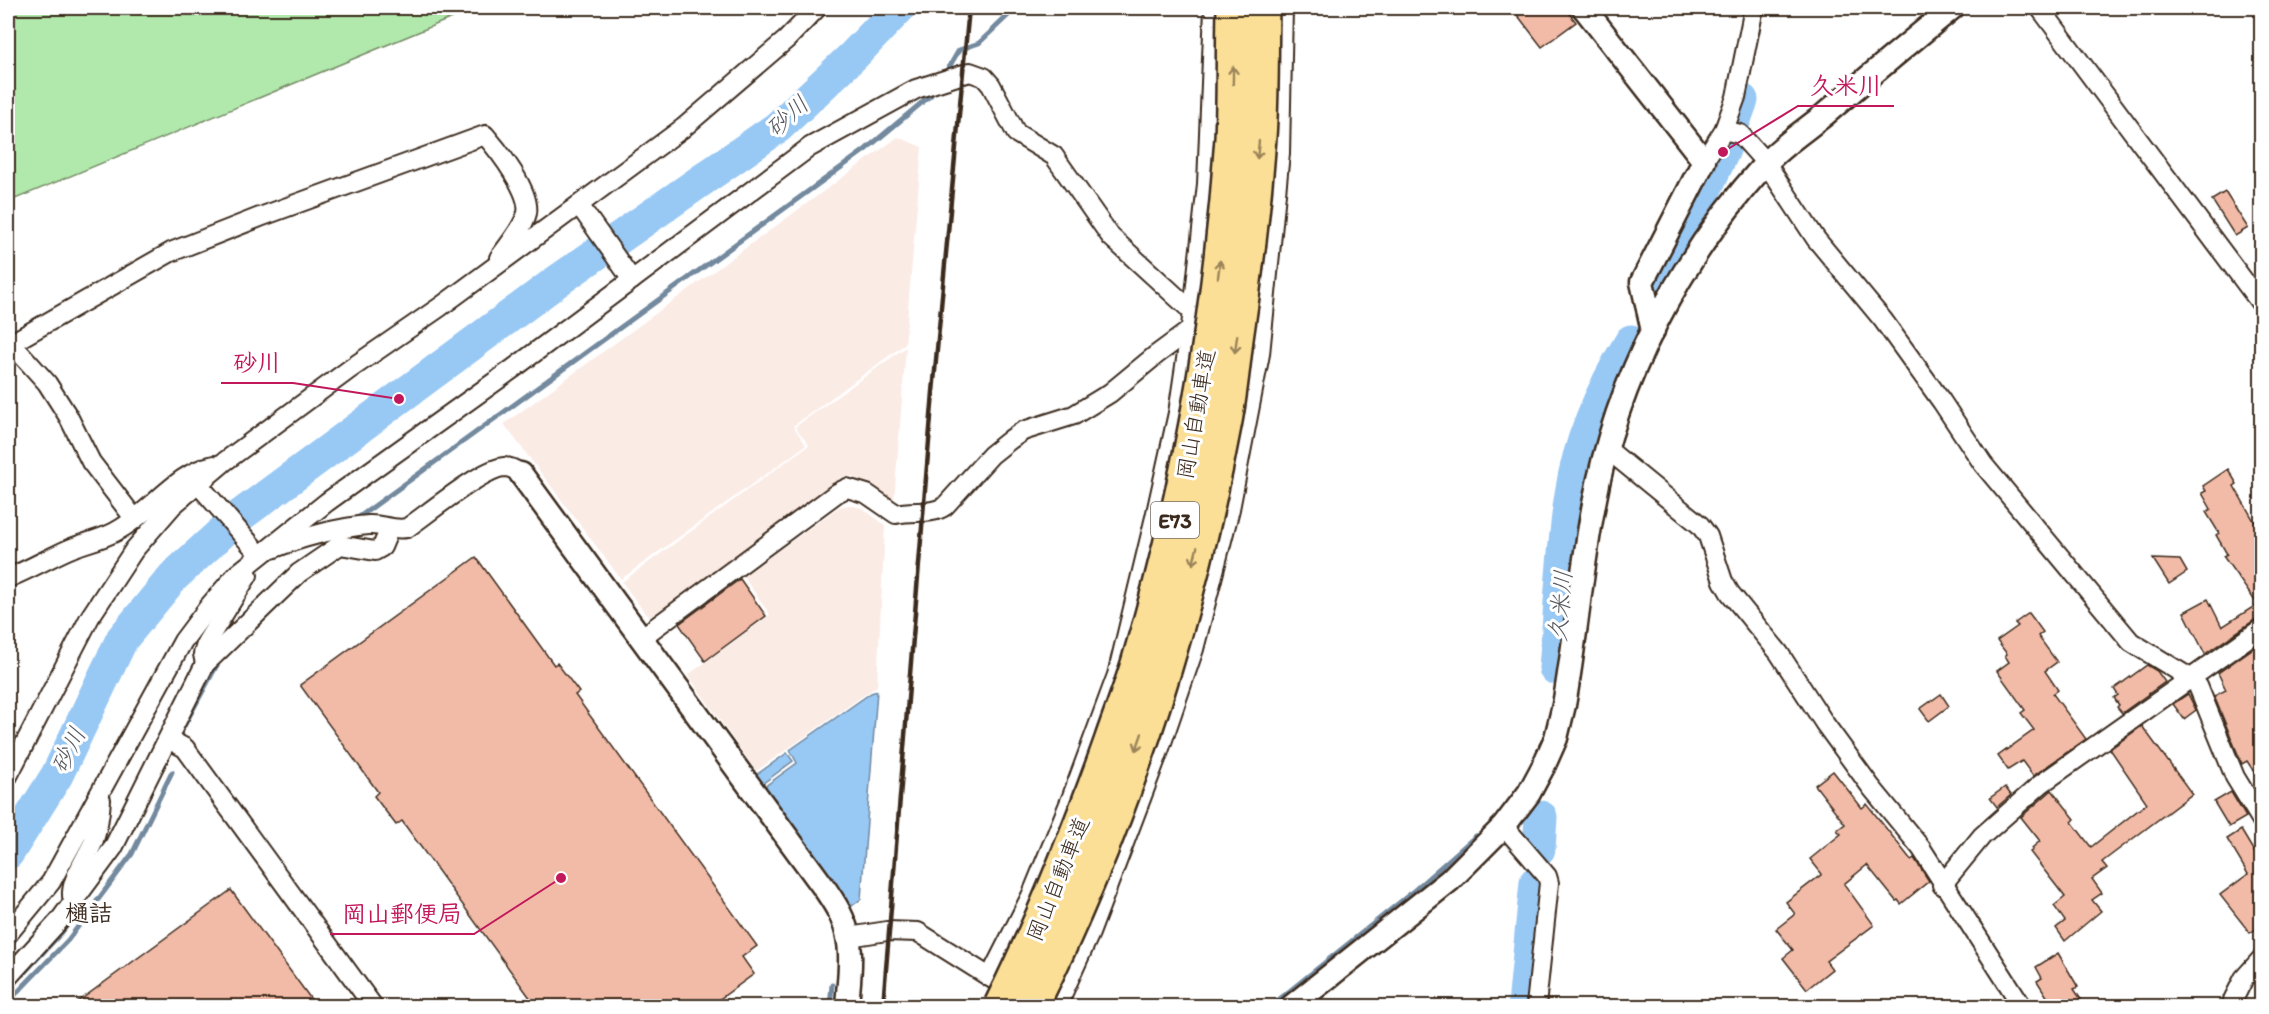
<svg xmlns="http://www.w3.org/2000/svg" width="2269" height="1014" font-family="Itim,'Klee One',sans-serif">
<style>
.built{fill:#fbebe5}
.green{fill:#b1e9ac;stroke:#768a65;stroke-width:1.5}
.water{fill:#98c8f4;stroke:#73899e;stroke-width:1.5}
.lines{fill:none;stroke-linecap:round;stroke-linejoin:round}
.stream{stroke:#73899e;stroke-width:5}
.river{stroke:#98c8f4;stroke-width:33}
.building{fill:#f2bba7;stroke:#3b2a1e;stroke-width:1.5}
.minor-casing{stroke:#3b2a1e;stroke-width:22}
.tertiary-casing{stroke:#3b2a1e;stroke-width:27}
.minor{stroke:#fff;stroke-width:18}
.tertiary{stroke:#fff;stroke-width:22}
.rail{stroke:#3b2a1e;stroke-width:4.5}
.motorway-bridge-casing{stroke:#3b2a1e;stroke-width:38;stroke-linecap:butt}
.motorway-bridge{stroke:#fbdf96;stroke-width:33}
.oneway{stroke:#9b845a}
.labels{text-anchor:middle;dominant-baseline:central;stroke-width:6;stroke-linejoin:round;paint-order:stroke}
.shield{fill:#fff;stroke:#766a62;stroke-width:1.5}
.shield-label{font-size:21px;font-weight:bold;fill:#3b2a1e}
.street-label{font-size:22px;fill:#3b2a1e;stroke:#fff}
.water-label{font-size:24px;font-style:italic;fill:#57595e;stroke:#fff}
.neighbourhood-label{font-size:24px;font-weight:bold;fill:#3b2a1e;stroke:#fff}
.leader{fill:none;stroke:#c2185b;stroke-width:2}
.callout-dot{fill:#c2185b;stroke:#fff;stroke-width:2}
.callout-label{font-size:24px;text-anchor:middle;font-weight:bold;fill:#c2185b;stroke:#fff;stroke-width:6;stroke-linejoin:round;paint-order:stroke}
</style>
<rect width="100%" height="100%" fill="#fff"/>
<filter id="ink" filterUnits="userSpaceOnUse"><feTurbulence type="fractalNoise" baseFrequency=".0167" numOctaves="2"/><feDisplacementMap in="SourceGraphic" scale="12" xChannelSelector="R" yChannelSelector="G"/><feConvolveMatrix kernelMatrix="1 2 1 2 8 2 1 2 1" color-interpolation-filters="sRGB"/></filter>
<g filter="url(#ink)">
<!-- built -->
<g class="built">
<polygon points="898,137 922,147 905,344 793,426 806,445 621,579 504,424"/>
<polygon points="906,347 894,502 852,476 843,477 656,615 649,616 645,613 622,582 809,445 795,427"/>
<polygon points="849,505 862,508 885,525 877,686 756,771 688,675 770,615 743,576 839,507"/>
</g>
<!-- green -->
<polygon class="green" points="8,8 476,8 8,202"/>
<!-- water -->
<g class="water">
<polygon points="877,691 861,899 852,906 764,787 797,763 790,750 871,693"/>
<polygon points="787,753 793,761 762,784 756,775"/>
</g>
<g class="lines">
<!-- stream -->
<g class="stream">
<polyline points="945,74 959,50 979,43 1016,8"/>
<polyline points="355,520 865,150 931,95"/>
<polyline points="177,739 218,663"/>
<polyline points="23,974 62,932 76,913"/>
<polyline points="8,1002 68,940 132,854 172,772"/>
<polyline points="830,1006 832,985"/>
<polyline points="1271,1006 1409,895 1476,836"/>
</g>
<!-- river -->
<g class="river">
<polyline points="1664,277 1723,152 1742,100"/>
<path d="M1555,668C1560,611 1562,551 1571,494C1579,441 1603,387 1631,341"/>
<polyline points="1539,849 1541,817"/>
<polyline points="8,853 57,775 122,639 173,577 241,515 556,282 778,127 854,55 899,8"/>
<polyline points="1524,1006 1536,882"/>
</g>
</g>
<!-- building -->
<g class="building">
<polygon points="1512,8 1565,8 1576,22 1542,47"/>
<polygon points="2225,192 2248,228 2235,236 2212,200"/>
<polygon points="2228,469 2237,484 2234,486 2262,535 2262,611 2223,556 2227,554 2216,535 2219,533 2206,512 2211,509 2202,493 2206,491 2203,486"/>
<polygon points="476,557 554,665 557,663 579,692 575,695 757,946 742,957 754,974 710,1006 536,1006 402,821 396,825 374,796 378,792 300,685"/>
<polygon points="2153,559 2180,560 2187,572 2169,584"/>
<polygon points="740,579 766,616 705,661 679,624"/>
<polygon points="2208,599 2222,627 2256,605 2262,617 2256,619 2205,654 2184,612"/>
<polygon points="2029,613 2043,632 2038,636 2057,662 2045,671 2058,690 2053,694 2086,739 2033,776 2022,761 2008,770 1998,756 2034,730 2021,713 2025,710 1997,671 2009,662 2005,656 2007,654 1997,641 2018,626 2015,623"/>
<polygon points="2262,642 2262,784 2247,761 2242,764 2214,696 2226,690 2218,673"/>
<polygon points="2147,665 2157,671 2165,682 2122,713 2117,707 2119,705 2114,698 2118,695 2114,689"/>
<polygon points="1941,694 1949,706 1929,721 1920,709"/>
<polygon points="2188,694 2196,710 2184,719 2173,704"/>
<polygon points="2142,726 2192,794 2102,862 2107,868 2092,879 2102,893 2092,900 2101,911 2065,941 2056,928 2065,921 2054,906 2065,897 2030,852 2033,850 2032,848 2040,841 2021,817 2052,790 2075,819 2072,822 2091,847 2147,803 2110,749"/>
<polygon points="1833,771 1862,808 1867,804 1911,860 1914,858 1929,881 1901,904 1898,900 1896,901 1867,865 1844,884 1874,925 1826,961 1832,969 1807,989 1783,958 1793,950 1776,929 1795,914 1786,902 1822,874 1810,859 1841,834 1837,830 1845,824 1815,785"/>
<polygon points="2005,787 2011,795 1997,807 1990,798"/>
<polygon points="2231,792 2246,817 2229,827 2214,802"/>
<polygon points="2241,830 2262,865 2262,925 2250,933 2220,895 2248,874 2227,839"/>
<polygon points="231,890 316,1006 72,1006"/>
<polygon points="2058,953 2078,987 2074,989 2082,1001 2072,1006 2053,1006 2037,981 2042,978 2036,967"/>
</g>
<g class="lines">
<defs>
<g id="minor">
<polyline points="2040,8 2262,305"/>
<polyline points="1724,130 1740,134 1766,163 1816,239 1883,320 1942,402 1983,464 2131,642 2190,678 2198,686 2235,777 2262,821"/>
<polyline points="1704,161 1724,130 1736,97 1754,8"/>
<polyline points="579,205 632,280"/>
<polyline points="12,344 47,383 68,416 91,462 134,518"/>
<path d="M8,345L171,252L260,217L485,135C499,151 531,192 527,213C523,229 508,245 499,258"/>
<polyline points="1607,449 1700,525 1708,536 1723,581 1730,593 1779,653 1825,724 1871,787 1921,848 2022,1006"/>
<polyline points="198,484 259,554"/>
<path d="M272,549C300,538 340,527 369,525C382,524 393,531 407,528C426,515 483,468 504,467C510,467 516,470 521,474"/>
<path d="M8,578C28,570 47,559 67,550C82,543 100,540 115,532C150,514 175,473 214,465"/>
<path d="M641,638L837,493L847,488L867,494L896,514C912,509 931,516 945,506L991,455L1011,439L1023,431L1074,415L1110,393L1156,355L1190,330"/>
<polyline points="205,664 203,654 207,641 248,575"/>
<polyline points="168,739 185,748 373,1006"/>
<polyline points="8,776 90,617 134,550 173,505 224,462 350,369 440,307 683,128 787,39 817,8"/>
<polyline points="1504,826 1547,876 1549,883 1536,1006"/>
<polyline points="1942,885 1982,836 2041,784 2262,628"/>
<path d="M72,896C70,882 87,856 93,843C98,829 100,815 101,800"/>
<polyline points="8,934 51,882 183,641 210,605 237,574 327,502 514,368 810,147 916,89 970,72 984,77 991,85 1016,133 1054,156 1111,237 1193,312"/>
<polyline points="849,937 887,931 918,932 999,983"/>
<polyline points="8,977 59,921 113,848 205,664 299,573 340,545 375,551 382,547 390,528"/>
<polyline points="990,977 1032,894 1071,799 1117,675 1155,517 1178,413 1193,312 1207,184 1214,8"/>
<polyline points="2233,1000 2244,978 2262,958"/>
<polyline points="1057,1006 1090,933 1159,751 1194,649 1230,509 1260,354 1280,153 1283,8"/>
</g>
<g id="tertiary">
<polyline points="1584,8 1704,161 1642,282 1653,331"/>
<path d="M521,474L825,889C831,898 838,908 842,918C855,946 849,977 847,1006"/>
<path d="M1292,1006L1450,880L1504,826L1529,793L1544,765L1556,738L1564,705C1576,638 1581,571 1594,504C1616,380 1681,257 1765,164C1781,146 1804,131 1824,115C1866,79 1909,43 1952,8"/>
</g>
</defs>
<!-- minor casing -->
<use href="#minor" class="minor-casing"/>
<!-- tertiary casing -->
<use href="#tertiary" class="tertiary-casing"/>
<!-- minor -->
<use href="#minor" class="minor"/>
<!-- tertiary -->
<use href="#tertiary" class="tertiary"/>
<!-- rail -->
<polyline class="rail" points="883,1006 933,392 969,8"/>
<defs>
<g id="motorway-bridge">
<path d="M1001,1006C1043,921 1079,832 1111,742C1120,716 1130,690 1138,664C1189,493 1220,315 1232,138C1234,94 1233,51 1234,8"/>
<path d="M1031,1006C1122,823 1187,623 1225,421C1230,394 1233,366 1236,339C1246,272 1254,205 1259,137C1262,94 1261,51 1262,8"/>
</g>
</defs>
<!-- motorway-bridge casing -->
<use href="#motorway-bridge" class="motorway-bridge-casing"/>
<!-- motorway-bridge -->
<use href="#motorway-bridge" class="motorway-bridge"/>
</g>
<!-- one-way arrows -->
<defs><path id="oneway-shaft" d="M-6 0H5M1.5-3L5.5 0L1.5 3" fill="none" stroke-width="1.6" stroke-linecap="round" stroke-linejoin="round" transform="scale(1.5)"/></defs>
<g class="oneway">
<use href="#oneway-shaft" transform="translate(1233 75) rotate(-89)"/>
<use href="#oneway-shaft" transform="translate(1258 150) rotate(96)"/>
<use href="#oneway-shaft" transform="translate(1219 269) rotate(-83)"/>
<use href="#oneway-shaft" transform="translate(1236 344) rotate(98)"/>
<use href="#oneway-shaft" transform="translate(1195 556) rotate(104)"/>
<use href="#oneway-shaft" transform="translate(1139 742) rotate(109)"/>
</g>
</g>
<g class="labels">
<!-- shield labels -->
<rect class="shield" x="1151" y="502" width="48" height="36" rx="4.5"/>
<g class="shield-label">
<text x="1175" y="520">E73</text>
</g>
<!-- street labels -->
<g class="street-label">
<text transform="translate(1196 414) rotate(-80)">岡山自動車道</text>
<text transform="translate(1058 879) rotate(-68)">岡山自動車道</text>
</g>
<!-- water labels -->
<g class="water-label">
<text transform="translate(787 116) rotate(-42)">砂川</text>
<text transform="translate(1560 606) rotate(-85)">久米川</text>
<text transform="translate(68 750) rotate(-64)">砂川</text>
</g>
<!-- neighbourhood labels -->
<g class="neighbourhood-label">
<text x="89" y="912">樋詰</text>
</g>
</g>
<!-- callouts -->
<path class="leader" d="M1723 152L1798 106H1894M399 399L293 383H221M561 878L474 934H330"/>
<g class="callout-dot">
<circle cx="1723" cy="152" r="6"/>
<circle cx="399" cy="399" r="6"/>
<circle cx="561" cy="878" r="6"/>
</g>
<g class="callout-label">
<text x="1846" y="94">久米川</text>
<text x="257" y="371">砂川</text>
<text x="402" y="922">岡山郵便局</text>
</g>
<!-- margin -->
<rect width="2269" height="1014" fill="none" stroke="#fff" stroke-width="30"/>
<rect x="15" y="15" width="2239" height="984" fill="none" stroke="#3b2a1e" stroke-width="2" filter="url(#ink)"/>
</svg>
